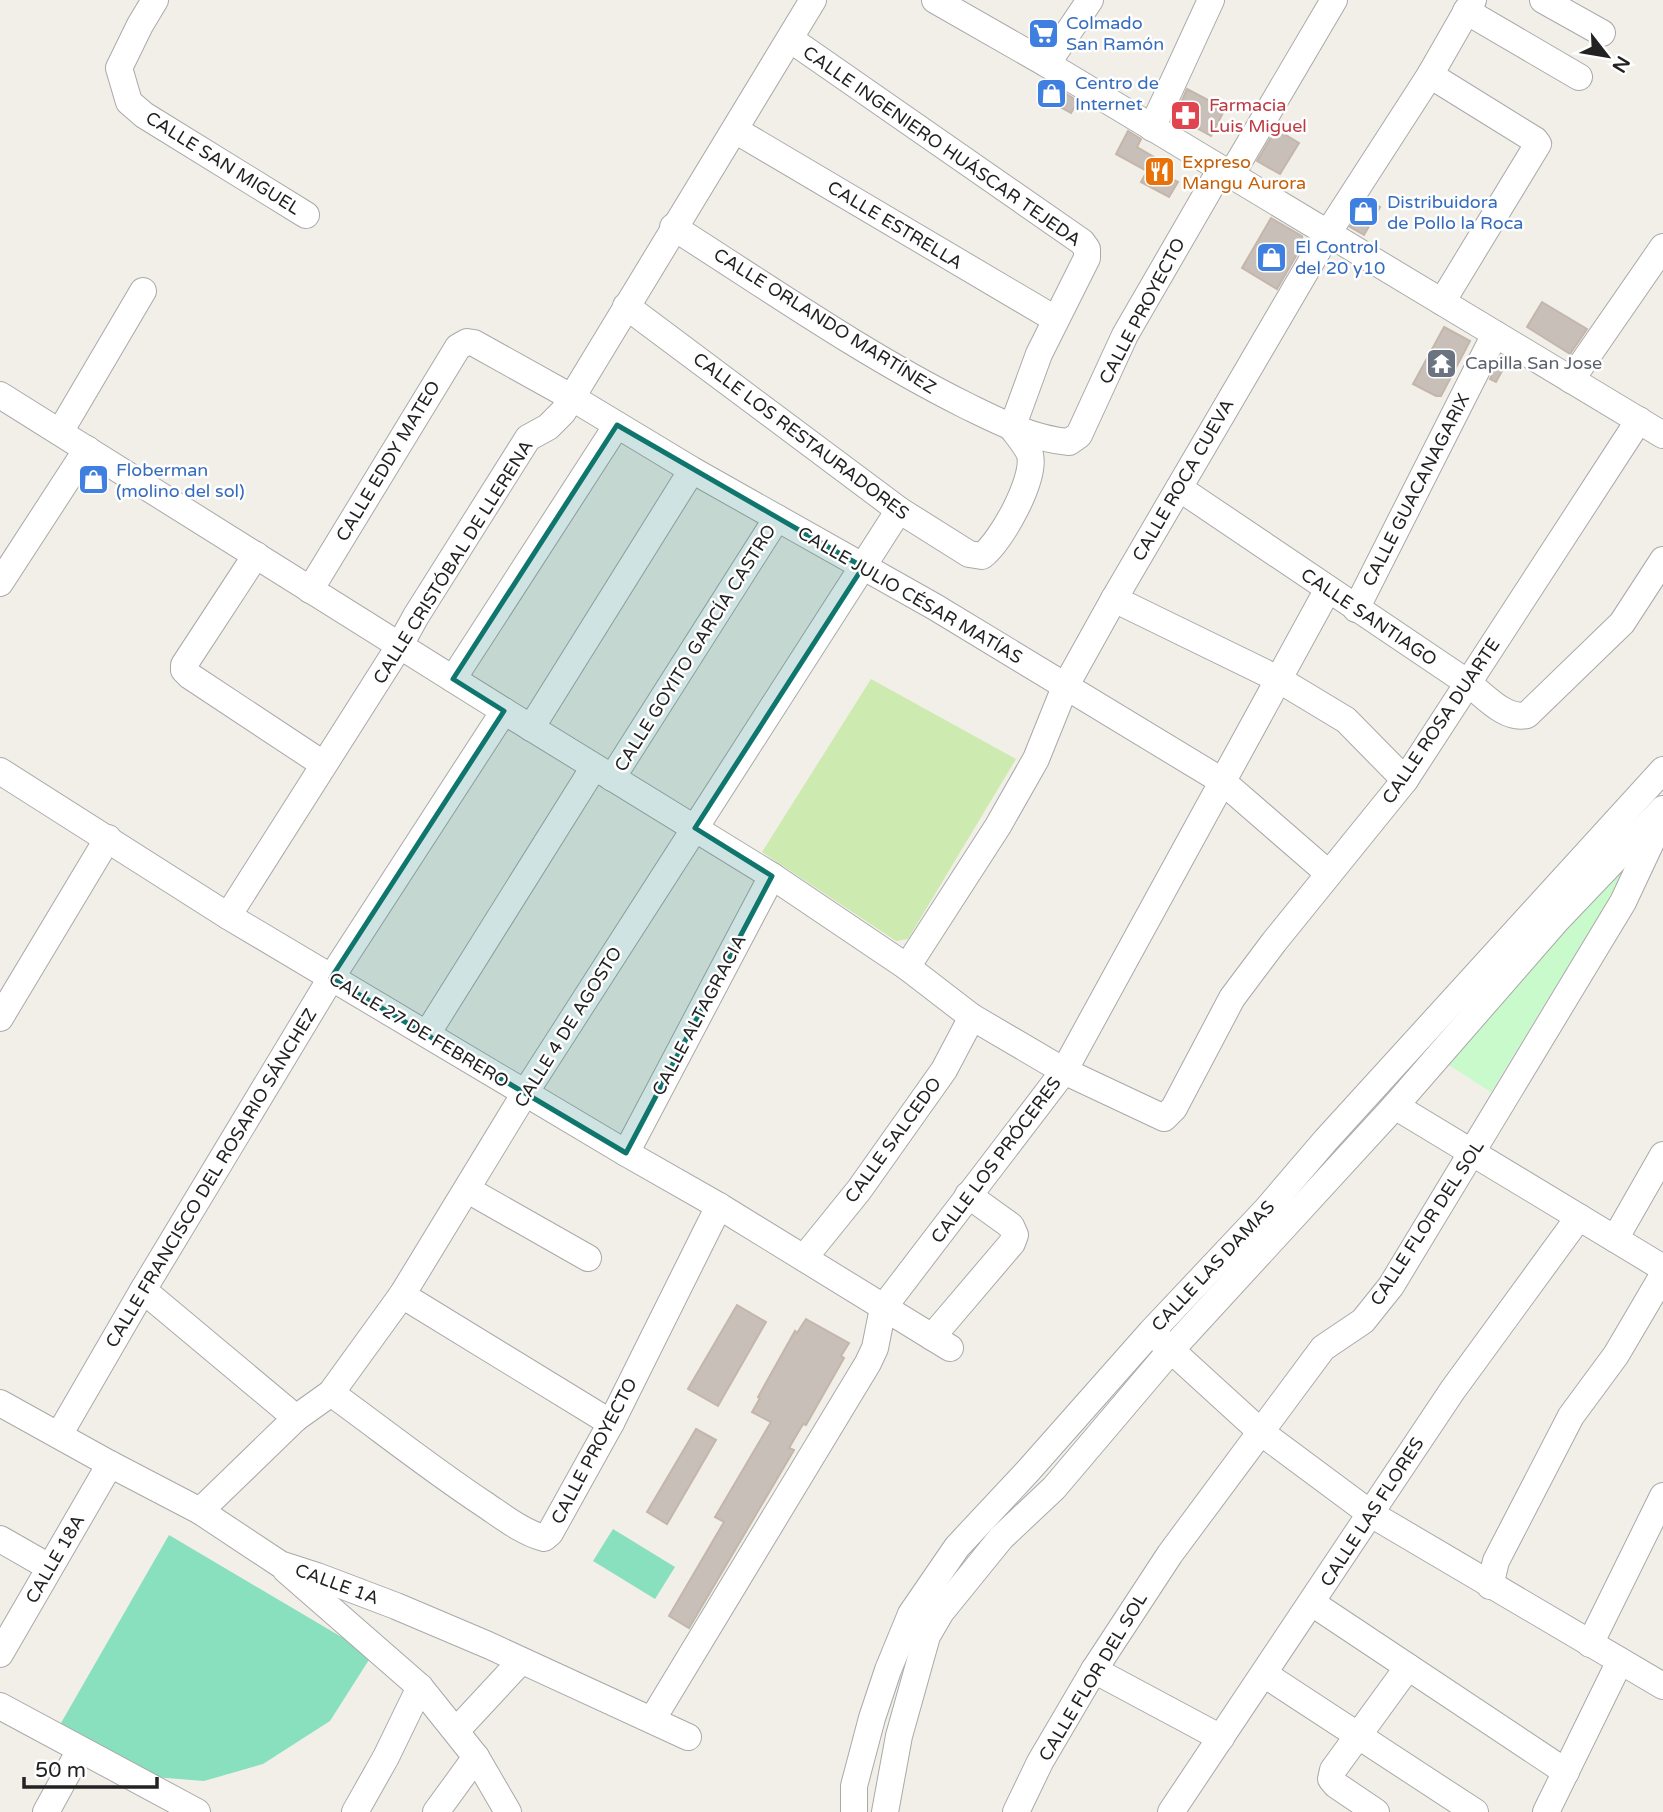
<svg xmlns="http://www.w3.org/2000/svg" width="1663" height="1812" font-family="'Varela Round',sans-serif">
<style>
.grass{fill:#cdebb0}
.park{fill:#c8facc}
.pitch{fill:#88e0be}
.building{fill:#c7bfb8;stroke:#c4b6ab;stroke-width:2}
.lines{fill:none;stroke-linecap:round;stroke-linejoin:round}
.minor-casing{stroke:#a9a9a9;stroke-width:28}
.minor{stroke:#fff;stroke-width:26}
.marked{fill:#0f766e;fill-opacity:0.2;stroke:#0f766e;stroke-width:5;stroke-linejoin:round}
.labels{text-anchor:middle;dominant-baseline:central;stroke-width:5;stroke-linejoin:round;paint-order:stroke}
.shop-label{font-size:18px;fill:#366cbe;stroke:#fff;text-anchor:start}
.health-label{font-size:18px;fill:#be3a42;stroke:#fff;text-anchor:start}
.street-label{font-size:18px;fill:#222;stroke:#fff}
.food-label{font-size:18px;fill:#c56008;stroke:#fff;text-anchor:start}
.worship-label{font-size:18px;fill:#5b616d;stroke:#fff;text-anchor:start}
</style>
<rect width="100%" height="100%" fill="#f2efe9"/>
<!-- grass -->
<polygon class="grass" points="871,679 1016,759 908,939 896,941 762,852"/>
<!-- park -->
<polygon class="park" points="1623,865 1628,868 1491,1092 1444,1062"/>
<!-- pitch -->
<g class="pitch">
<polygon points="613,1529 675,1567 655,1599 593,1561"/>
<polygon points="169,1535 372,1655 330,1721 263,1764 204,1781 154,1777 57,1730"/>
</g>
<!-- building -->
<g class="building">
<polygon points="1050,84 1078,101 1071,113 1042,97"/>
<polygon points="1187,89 1225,109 1211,136 1175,116"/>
<polygon points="1276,129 1299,143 1280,174 1257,161"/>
<polygon points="1128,131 1141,139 1137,147 1173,168 1168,177 1178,182 1169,197 1141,182 1147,171 1116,154"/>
<polygon points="1368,200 1380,207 1364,235 1350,227"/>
<polygon points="1271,218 1302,236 1303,244 1277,289 1242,268"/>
<polygon points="1542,302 1587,329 1570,354 1527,327"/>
<polygon points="1444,327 1470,341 1441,396 1436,396 1413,384"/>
<polygon points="1501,356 1508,360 1496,382 1490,379"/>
<polygon points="737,1305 766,1322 718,1406 688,1389"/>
<polygon points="806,1319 849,1343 841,1356 844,1358 806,1425 803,1424 789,1448 794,1450 689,1628 669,1616 724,1522 715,1517 771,1422 752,1412 760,1398 758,1397 795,1331 797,1333"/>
<polygon points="696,1429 716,1440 667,1524 647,1512"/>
</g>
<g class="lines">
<defs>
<g id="minor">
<polyline points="155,0 140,25 119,68 129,102 144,115 306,215"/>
<polyline points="935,0 1047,64 1663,435"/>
<polyline points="1543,0 1602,33"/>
<polyline points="1466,11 1579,77"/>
<polyline points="1047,64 1090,0"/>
<polyline points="1430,75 1535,140 1538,144 1442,302"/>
<polyline points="1152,128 1211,0"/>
<polyline points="735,130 1055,319"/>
<polyline points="1231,175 1334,0"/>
<path d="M673,227C769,288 863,354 965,405C998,421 1032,439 1069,442L1079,435L1125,335L1221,169"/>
<path d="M626,306L899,510L969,554L982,556C1001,542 1036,479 1030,455C1027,446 1018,436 1012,428L1039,354L1087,258V249L1082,242L790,39"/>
<polyline points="1571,380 1663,247"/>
<polyline points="0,395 504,711 772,876 907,967 972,1017 1064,1071 1164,1118 1174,1108 1232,998 1274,942 1405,780 1639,420"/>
<polyline points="60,432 143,291"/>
<path d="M1179,488L1468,683C1485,696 1505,720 1527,715L1622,623L1663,560"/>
<polyline points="256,555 184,665 184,670 190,676 323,764"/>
<polyline points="0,583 87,449"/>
<polyline points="310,590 458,347 467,342 474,343 571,397 692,470 935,607 1222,781 1328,873"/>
<polyline points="1114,599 1278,679 1346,720 1405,780"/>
<polyline points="1356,609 1495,334"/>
<polyline points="453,679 617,425"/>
<polyline points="531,728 692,470"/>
<polyline points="0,771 228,916 626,1153 719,1206 950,1348"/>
<polyline points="612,778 777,518"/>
<polyline points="228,916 400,645 416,616 528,438 548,427 563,412 813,0"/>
<polyline points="907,967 998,826 1036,759 1065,687 1114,599 1328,233 1430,75 1473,0"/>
<polyline points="0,1018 108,838"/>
<polyline points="427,1034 594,767"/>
<polyline points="1395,1106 1663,1268"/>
<polyline points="626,1153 772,876"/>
<polyline points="468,1190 588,1258"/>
<polyline points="1615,1239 1663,1155"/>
<polyline points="804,1258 859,1190 944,1070 972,1017"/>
<polyline points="143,1290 296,1418"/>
<polyline points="402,1295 611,1423"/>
<polyline points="932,1337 1012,1243 1015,1235 1011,1226 968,1195"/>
<polyline points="1159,1339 1262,1433 1371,1514 1663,1686"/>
<path d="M331,1393C382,1430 431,1469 484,1504C502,1516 522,1532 544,1538L550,1533L611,1423L719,1206"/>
<polyline points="0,1403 110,1464 200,1511 280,1564 317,1576 396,1606 488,1645 688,1737"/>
<polyline points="59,1435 143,1290 331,978 504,711"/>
<polyline points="200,1511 296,1418 331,1393 402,1295 525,1093 899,510"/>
<polyline points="0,1539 49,1567"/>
<polyline points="286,1570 420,1687 476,1757 508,1812"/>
<polyline points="1490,1586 1496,1561 1571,1416 1616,1355 1663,1275"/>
<polyline points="1312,1603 1566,1772"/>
<polyline points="1590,1644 1663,1496"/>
<polyline points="0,1654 110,1464"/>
<polyline points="1094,1670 1221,1738"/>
<polyline points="1264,1674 1475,1812"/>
<polyline points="0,1706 197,1812"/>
<polyline points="652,1720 868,1363 875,1348 883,1308 1064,1071 1328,589"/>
<polyline points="456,1731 521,1661"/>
<polyline points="46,1812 80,1750"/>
<polyline points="355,1812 386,1757 420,1687"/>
<polyline points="436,1812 476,1757"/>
<polyline points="854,1812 854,1786 872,1718 888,1670 911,1614 957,1547 1028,1471 1151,1332 1266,1210 1325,1141 1663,770"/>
<polyline points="885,1812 899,1736 927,1636 941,1612 1001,1538 1054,1488 1171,1350 1395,1106 1557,920 1663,809"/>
<polyline points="1016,1812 1040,1762 1094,1670 1170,1554 1323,1348 1363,1321 1391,1286 1623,902 1661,821"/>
<polyline points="1171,1812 1452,1391 1579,1217"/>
<polyline points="1376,1812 1336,1785 1331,1779 1333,1770 1408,1667"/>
<polyline points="1546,1812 1620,1661"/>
</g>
</defs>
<!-- minor casing -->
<use href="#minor" class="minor-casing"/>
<!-- minor -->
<use href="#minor" class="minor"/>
</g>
<!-- marked area -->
<path class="marked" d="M617,425L863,567L695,828L772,876L626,1153L331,978L504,711L453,679Z"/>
<!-- icons -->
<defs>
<symbol id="supermarket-square" viewBox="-11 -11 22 22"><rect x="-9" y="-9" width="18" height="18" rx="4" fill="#3f7fe0" stroke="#fff"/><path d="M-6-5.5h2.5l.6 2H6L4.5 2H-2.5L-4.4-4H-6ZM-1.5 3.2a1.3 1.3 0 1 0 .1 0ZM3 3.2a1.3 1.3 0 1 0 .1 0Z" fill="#fff"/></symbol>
<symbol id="shop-square" viewBox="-11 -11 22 22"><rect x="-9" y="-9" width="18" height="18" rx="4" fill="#3f7fe0" stroke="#fff"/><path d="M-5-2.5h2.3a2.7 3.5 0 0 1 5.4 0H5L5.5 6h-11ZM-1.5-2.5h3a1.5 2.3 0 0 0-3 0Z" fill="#fff"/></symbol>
<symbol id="pharmacy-square" viewBox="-11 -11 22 22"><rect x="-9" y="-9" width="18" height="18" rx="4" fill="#e0444e" stroke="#fff"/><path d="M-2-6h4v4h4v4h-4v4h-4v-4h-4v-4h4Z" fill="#fff"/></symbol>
<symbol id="restaurant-square" viewBox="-11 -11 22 22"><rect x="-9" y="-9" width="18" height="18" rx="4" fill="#e8710a" stroke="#fff"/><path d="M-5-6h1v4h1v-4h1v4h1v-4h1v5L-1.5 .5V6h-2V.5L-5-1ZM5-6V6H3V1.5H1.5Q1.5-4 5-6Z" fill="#fff"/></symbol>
<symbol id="temple-square" viewBox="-11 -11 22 22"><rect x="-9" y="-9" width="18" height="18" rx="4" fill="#6b7280" stroke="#fff"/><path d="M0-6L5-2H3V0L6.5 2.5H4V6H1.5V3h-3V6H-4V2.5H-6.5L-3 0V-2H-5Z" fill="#fff"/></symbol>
</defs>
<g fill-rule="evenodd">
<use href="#supermarket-square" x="1026" y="16" width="35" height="35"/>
<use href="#shop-square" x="1034" y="76" width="35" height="35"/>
<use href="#pharmacy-square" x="1168" y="98" width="35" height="35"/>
<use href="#restaurant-square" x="1142" y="154" width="35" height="35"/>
<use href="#shop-square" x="1346" y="194" width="35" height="35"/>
<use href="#shop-square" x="1254" y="240" width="35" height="35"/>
<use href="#temple-square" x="1424" y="346" width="35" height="35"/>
<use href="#shop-square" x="76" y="462" width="35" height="35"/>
</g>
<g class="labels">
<!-- shop labels -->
<g class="shop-label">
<text x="1066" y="23">Colmado<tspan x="1066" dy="21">San Ramón</tspan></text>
<text x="1075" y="83">Centro de<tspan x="1075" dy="21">Internet</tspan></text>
<text x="1387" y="202">Distribuidora<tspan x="1387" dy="21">de Pollo la Roca</tspan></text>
<text x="1295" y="247">El Control<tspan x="1295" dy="21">del 20 y10</tspan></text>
<text x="116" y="470">Floberman<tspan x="116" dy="21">(molino del sol)</tspan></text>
</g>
<!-- health labels -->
<g class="health-label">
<text x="1209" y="105">Farmacia<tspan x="1209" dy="21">Luis Miguel</tspan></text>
</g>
<!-- street labels -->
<g class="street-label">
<text transform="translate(942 146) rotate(35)">CALLE INGENIERO HUÁSCAR TEJEDA</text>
<text transform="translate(223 163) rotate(32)">CALLE SAN MIGUEL</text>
<text transform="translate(895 225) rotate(31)">CALLE ESTRELLA</text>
<text transform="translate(1142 311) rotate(-62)">CALLE PROYECTO</text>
<text transform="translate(825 321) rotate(32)">CALLE ORLANDO MARTÍNEZ</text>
<text transform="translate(801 436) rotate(37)">CALLE LOS RESTAURADORES</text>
<text transform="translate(388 461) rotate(-59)">CALLE EDDY MATEO</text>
<text transform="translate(1183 480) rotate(-60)">CALLE ROCA CUEVA</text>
<text transform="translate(1416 490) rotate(-63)">CALLE GUACANAGARIX</text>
<text transform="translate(453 562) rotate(-58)">CALLE CRISTÓBAL DE LLERENA</text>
<text transform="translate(910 595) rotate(30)">CALLE JULIO CÉSAR MATÍAS</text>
<text transform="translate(1369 617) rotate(34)">CALLE SANTIAGO</text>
<text transform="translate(695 648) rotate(-58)">CALLE GOYITO GARCÍA CASTRO</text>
<text transform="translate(1441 721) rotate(-56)">CALLE ROSA DUARTE</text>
<text transform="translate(699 1015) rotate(-62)">CALLE ALTAGRACIA</text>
<text transform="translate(568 1027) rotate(-58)">CALLE 4 DE AGOSTO</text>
<text transform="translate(419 1030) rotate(31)">CALLE 27 DE FEBRERO</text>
<text transform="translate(893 1140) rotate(-54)">CALLE SALCEDO</text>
<text transform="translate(996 1160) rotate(-53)">CALLE LOS PRÓCERES</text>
<text transform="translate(211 1178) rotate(-59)">CALLE FRANCISCO DEL ROSARIO SÁNCHEZ</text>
<text transform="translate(1427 1223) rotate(-57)">CALLE FLOR DEL SOL</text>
<text transform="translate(1213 1266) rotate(-47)">CALLE LAS DAMAS</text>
<text transform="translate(594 1451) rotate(-62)">CALLE PROYECTO</text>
<text transform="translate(1372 1512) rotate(-57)">CALLE LAS FLORES</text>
<text transform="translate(55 1559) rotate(-60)">CALLE 18A</text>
<text transform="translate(337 1584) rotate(20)">CALLE 1A</text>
<text transform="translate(1093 1677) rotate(-59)">CALLE FLOR DEL SOL</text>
</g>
<!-- food labels -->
<g class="food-label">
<text x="1182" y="162">Expreso<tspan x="1182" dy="21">Mangu Aurora</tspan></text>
</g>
<!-- worship labels -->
<g class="worship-label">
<text x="1465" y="363">Capilla San Jose</text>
</g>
</g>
<!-- north arrow -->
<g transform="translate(1607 56) rotate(121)" stroke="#ffffff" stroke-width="5" paint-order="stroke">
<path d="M0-5L12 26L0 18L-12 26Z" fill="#222222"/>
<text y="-10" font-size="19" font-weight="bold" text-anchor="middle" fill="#222222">N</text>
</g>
<!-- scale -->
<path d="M24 1777v10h133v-10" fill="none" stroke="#222222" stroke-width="3.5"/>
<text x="35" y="1777" font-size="21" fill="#222222" stroke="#ffffff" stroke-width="5" paint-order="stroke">50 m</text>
</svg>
